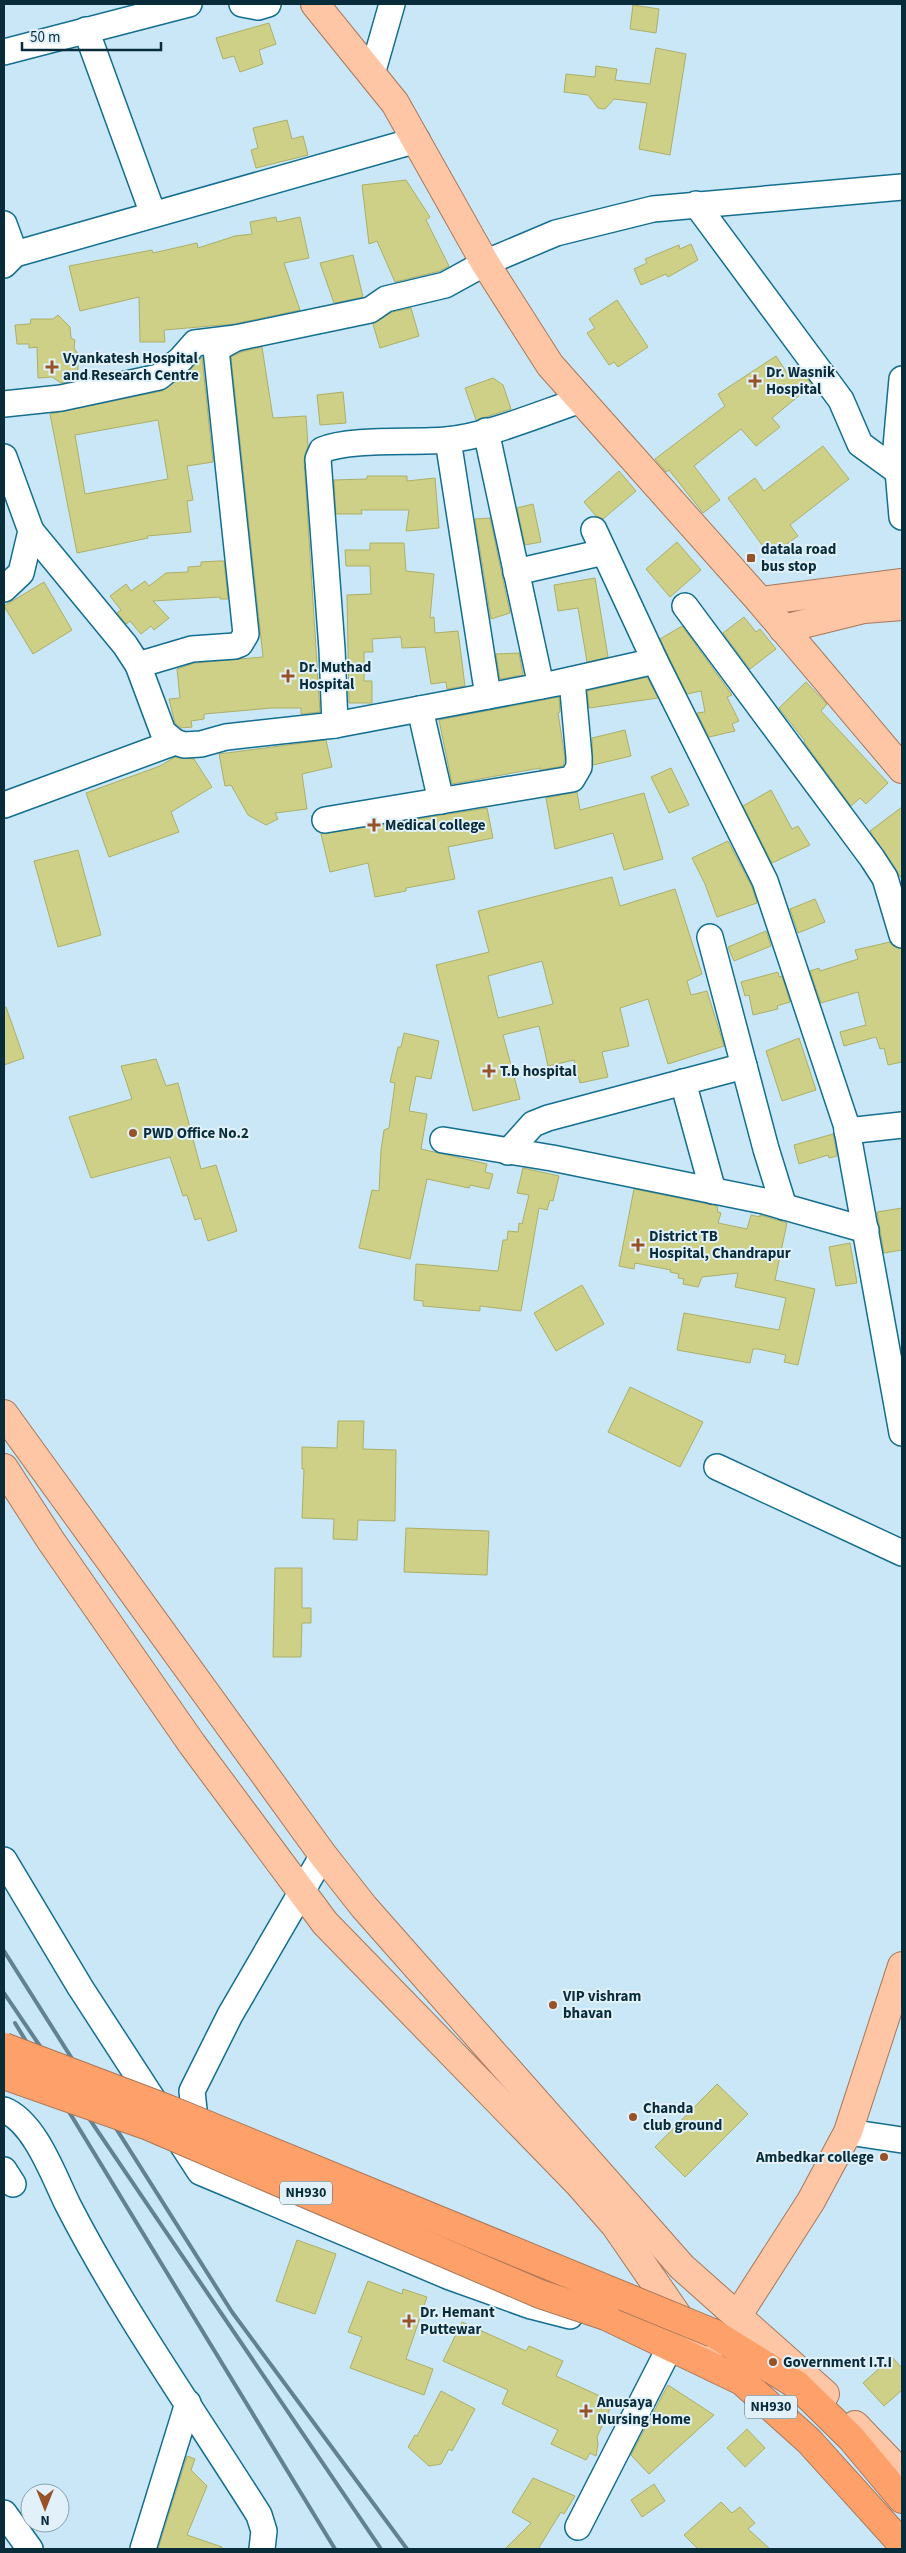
<svg xmlns="http://www.w3.org/2000/svg" width="906" height="2553" font-family="'Source Sans 3',sans-serif">
<style>
.building{fill:#ced087;stroke:#adaf67;fill-rule:evenodd}
.lines{fill:none;stroke-linecap:round;stroke-linejoin:round}
.minor-casing{stroke:#136e90;stroke-width:28}
.major-casing{stroke:#a87759;stroke-width:30}
.highway-casing{stroke:#a87759;stroke-width:30}
.minor{stroke:#fff;stroke-width:25}
.major{stroke:#fec6a5;stroke-width:28}
.highway{stroke:#fea069;stroke-width:28}
.rail{stroke:#618291;stroke-width:4}
.highway-bridge-casing{stroke:#a87759;stroke-width:30;stroke-linecap:butt}
.highway-bridge{stroke:#fea069;stroke-width:28}
.poi-dot{fill:#975227;stroke:#e2f1f9;stroke-width:2}
.labels{text-anchor:middle;dominant-baseline:central;stroke-width:4;stroke-linejoin:round;paint-order:stroke}
.shield{fill:#e2f1f9;stroke:#496773;stroke-width:1}
.shield-label{font-size:14px;font-weight:bold;fill:#082c3a}
.poi-label{font-size:15px;font-weight:bold;fill:#082c3a;stroke:#e2f1f9;text-anchor:start}
</style>
<rect width="100%" height="100%" fill="#c9e7f6"/>
<!-- building -->
<g class="building">
<polygon points="633,5 659,9 656,33 630,29"/>
<polygon points="269,23 276,44 259,50 263,64 240,72 234,56 223,59 216,38"/>
<polygon points="656,48 686,54 670,155 639,149 647,103 614,99 605,109 598,108 588,95 564,92 566,74 595,77 596,66 617,69 615,80 650,84"/>
<polygon points="287,120 292,139 303,136 308,155 256,168 251,150 258,148 253,128"/>
<polygon points="406,180 430,217 426,220 449,266 440,271 395,282 377,241 369,244 362,185"/>
<polygon points="276,217 277,222 300,217 309,258 284,263 300,310 234,324 164,330 165,342 140,342 139,297 80,311 69,266 152,250 153,253 197,243 198,248 235,236 252,234 250,222"/>
<polygon points="691,244 698,260 668,277 666,274 641,285 634,269 647,263 645,259 679,245 680,249"/>
<polygon points="353,255 363,297 334,303 320,263"/>
<polygon points="617,300 648,347 618,367 614,362 609,365 587,333 595,328 589,319"/>
<polygon points="411,308 419,336 380,348 373,324 392,312"/>
<polygon points="58,315 70,327 71,338 75,340 74,348 78,354 78,369 72,381 61,383 52,377 38,378 37,347 29,348 29,344 17,344 15,325 30,324 31,319 53,319"/>
<polygon points="262,347 273,418 306,416 308,446 304,460 320,712 301,714 301,708 272,708 204,714 204,719 191,721 192,727 181,728 175,723 169,699 180,698 177,669 195,663 263,657 231,357 241,352"/>
<polygon points="776,356 787,373 797,365 812,385 772,418 780,427 756,446 741,429 694,466 720,500 703,513 669,470 666,472 655,459 725,406 718,394"/>
<path d="M202,357L213,462L187,466L193,500L187,501L191,532L147,536L148,538L77,553L50,414L162,391L190,370ZM158,420L168,479L85,494L75,435Z"/>
<polygon points="493,378 503,385 511,409 476,420 465,388"/>
<polygon points="343,392 346,423 320,425 317,395"/>
<polygon points="823,446 849,479 790,525 798,536 770,556 728,498 755,478 764,491"/>
<polygon points="619,471 636,491 603,519 596,516 584,502"/>
<polygon points="367,476 407,476 407,481 435,478 439,528 406,531 409,510 361,510 362,514 336,514 334,480 367,479"/>
<polygon points="533,504 541,542 525,545 517,508"/>
<polygon points="490,518 510,613 491,619 475,519"/>
<polygon points="677,542 701,570 670,597 646,569"/>
<polygon points="370,543 404,543 406,571 434,574 430,618 434,617 435,633 458,631 465,686 447,689 446,682 431,684 425,647 402,648 401,637 372,639 373,652 364,652 364,681 372,681 372,703 349,703 347,595 371,594 370,566 346,566 345,550 370,550"/>
<polygon points="218,561 224,561 228,599 220,599 220,597 153,601 169,618 154,630 151,626 141,634 130,621 126,624 117,613 121,610 110,596 126,584 131,591 145,581 149,586 166,573 188,572 188,567 201,566 201,562"/>
<polygon points="595,578 608,657 587,662 578,608 558,611 554,585"/>
<polygon points="44,582 72,630 33,654 4,606"/>
<polygon points="744,617 756,632 760,629 776,649 750,669 723,633"/>
<polygon points="682,626 732,695 727,697 739,721 732,724 735,731 709,737 697,713 705,712 701,691 687,694 660,639"/>
<polygon points="519,653 523,675 500,679 496,654"/>
<polygon points="647,677 658,698 589,708 587,691"/>
<polygon points="806,682 827,704 821,711 888,783 866,804 860,798 851,806 804,742 805,741 779,708"/>
<polygon points="559,697 560,712 558,713 565,758 563,766 540,770 540,768 452,784 439,720"/>
<polygon points="625,730 631,756 593,765 592,738"/>
<polygon points="326,740 332,767 302,774 307,809 275,813 278,819 266,825 248,815 231,785 225,786 219,754"/>
<polygon points="175,757 194,759 212,787 171,812 179,832 109,857 86,793 160,766"/>
<polygon points="671,768 689,805 669,813 651,777"/>
<polygon points="771,790 792,829 798,826 810,845 772,863 743,806"/>
<polygon points="577,792 580,810 644,793 663,859 624,870 613,833 555,849 546,798"/>
<polygon points="902,807 902,879 870,831"/>
<polygon points="487,808 493,838 448,847 455,879 406,888 406,891 375,897 368,863 330,872 321,834"/>
<polygon points="728,841 752,887 757,903 717,917 705,884 692,858"/>
<polygon points="78,850 101,935 58,947 34,861"/>
<path d="M612,877L620,906L675,889L702,974L687,981L691,995L707,991L724,1046L668,1064L648,999L620,1008L629,1046L602,1052L608,1077L580,1083L574,1060L548,1066L539,1026L503,1035L520,1099L473,1111L436,965L489,952L478,911ZM542,961L553,1004L498,1018L488,976Z"/>
<polygon points="815,899 825,922 798,933 790,909"/>
<polygon points="766,931 771,946 734,961 728,947"/>
<polygon points="890,942 893,946 902,949 902,1062 888,1065 884,1048 880,1049 876,1037 844,1046 840,1032 866,1025 858,992 821,1003 810,971 819,968 820,971 858,959 855,950"/>
<polygon points="778,972 779,977 782,976 790,1002 777,1006 778,1009 753,1015 749,995 745,996 741,982"/>
<polygon points="4,1007 6,1007 24,1058 4,1065"/>
<polygon points="404,1033 439,1041 431,1079 416,1076 409,1111 427,1114 421,1149 487,1164 485,1172 493,1174 489,1189 470,1185 469,1188 427,1179 410,1259 359,1248 372,1190 379,1191 381,1150 384,1130 389,1128 395,1083 390,1082 398,1047 401,1047"/>
<polygon points="799,1038 816,1090 782,1101 766,1051"/>
<polygon points="156,1059 166,1086 178,1083 201,1169 216,1165 237,1231 208,1241 201,1218 195,1220 187,1195 183,1196 170,1157 91,1178 69,1117 132,1099 121,1066"/>
<polygon points="833,1134 837,1156 829,1158 828,1155 799,1164 794,1145"/>
<polygon points="523,1168 559,1176 553,1201 550,1200 547,1210 539,1208 521,1311 480,1306 480,1311 423,1306 423,1301 414,1300 416,1264 498,1271 503,1240 507,1240 508,1231 518,1232 519,1223 522,1224 529,1195 517,1193"/>
<polygon points="634,1189 717,1206 718,1212 721,1213 718,1223 747,1229 751,1215 760,1217 760,1215 787,1223 775,1280 815,1289 798,1365 784,1362 786,1355 758,1349 753,1349 750,1363 677,1350 684,1313 779,1330 786,1298 735,1287 738,1273 702,1277 698,1287 683,1284 684,1279 678,1278 679,1274 670,1272 671,1270 635,1263 634,1269 619,1266"/>
<polygon points="902,1208 902,1250 884,1253 877,1212"/>
<polygon points="850,1243 857,1283 836,1286 829,1247"/>
<polygon points="582,1285 604,1324 556,1351 534,1313"/>
<polygon points="630,1387 703,1422 680,1467 608,1432"/>
<polygon points="338,1421 364,1421 363,1449 396,1450 395,1521 358,1520 357,1540 333,1539 334,1519 302,1518 304,1469 302,1469 302,1447 337,1448"/>
<polygon points="406,1528 489,1531 487,1575 404,1572"/>
<polygon points="275,1568 302,1568 302,1608 311,1608 311,1623 302,1623 301,1657 273,1657"/>
<polygon points="717,2084 748,2114 685,2177 655,2147"/>
<polygon points="297,2240 336,2254 315,2314 276,2301"/>
<polygon points="368,2281 402,2294 403,2289 427,2297 406,2359 433,2369 424,2395 350,2368 362,2337 348,2332"/>
<polygon points="462,2322 526,2351 529,2346 563,2361 556,2376 613,2402 597,2437 598,2444 596,2456 590,2453 586,2460 551,2444 558,2430 502,2404 508,2390 443,2361"/>
<polygon points="892,2357 902,2368 902,2390 884,2406 863,2383"/>
<polygon points="668,2385 714,2415 649,2474 631,2455"/>
<polygon points="441,2391 475,2409 452,2451 449,2449 441,2464 429,2466 408,2447 415,2435 417,2436"/>
<polygon points="747,2429 765,2448 745,2467 727,2448"/>
<polygon points="187,2456 195,2459 191,2470 207,2486 187,2535 222,2547 222,2549 158,2549"/>
<polygon points="533,2478 575,2496 564,2514 561,2512 538,2549 505,2549 531,2523 512,2512"/>
<polygon points="654,2484 665,2501 642,2517 631,2500"/>
<polygon points="721,2502 732,2513 740,2507 755,2523 748,2529 770,2549 698,2549 684,2535"/>
</g>
<g class="lines">
<defs>
<g id="minor">
<polyline points="242,4 258,7 268,4"/>
<polyline points="86,30 153,214"/>
<polyline points="4,52 189,4"/>
<polyline points="372,74 392,4"/>
<polyline points="696,204 841,400 860,444 897,471"/>
<polyline points="4,224 15,254"/>
<polyline points="4,265 15,254 417,140"/>
<polyline points="902,379 896,447 902,517"/>
<polyline points="4,404 61,398 159,377 181,359 195,343 236,338 370,310 386,299 445,285 485,263 556,233 653,209 902,187"/>
<polyline points="486,431 541,686"/>
<polyline points="448,440 488,696"/>
<polyline points="4,457 31,531 21,573 4,589"/>
<polyline points="594,530 655,661 765,881 846,1124 902,1433"/>
<polyline points="31,531 125,645 138,665 163,732 175,742 184,745 201,744 226,737 335,725 557,683 655,661"/>
<polyline points="516,572 604,552"/>
<polyline points="685,606 872,858 885,878 902,935"/>
<polyline points="138,665 192,649 235,646 240,644 246,634 216,349 236,338"/>
<polyline points="420,709 441,801"/>
<path d="M335,725L332,649L318,459L322,450C350,438 413,443 446,440C486,437 542,413 581,400"/>
<polyline points="4,805 175,742"/>
<polyline points="325,820 572,779 579,767 579,757 572,680"/>
<polyline points="710,937 766,1149 784,1207"/>
<polyline points="683,1082 713,1191"/>
<polyline points="847,1131 902,1125"/>
<polyline points="443,1140 552,1158 764,1201 866,1230"/>
<polyline points="508,1152 533,1124 548,1118 744,1066"/>
<polyline points="717,1467 902,1553"/>
<polyline points="4,1860 80,1987 200,2172 450,2277 531,2306 570,2316"/>
<path d="M4,2110C35,2122 54,2177 68,2205C123,2312 195,2413 259,2515L264,2531L262,2549"/>
<polyline points="848,2132 902,2140"/>
<polyline points="197,2138 192,2091 230,2015 323,1855"/>
<polyline points="4,2170 13,2184"/>
<polyline points="4,2513 30,2549"/>
<polyline points="578,2527 670,2347"/>
<polyline points="143,2549 188,2403"/>
</g>
<g id="major">
<polyline points="315,4 395,103 485,263 550,365 760,601 902,769"/>
<polyline points="760,601 902,583"/>
<polyline points="783,629 864,609 902,606"/>
<polyline points="4,1414 323,1855 364,1907 682,2267 825,2394"/>
<polyline points="4,1468 51,1541 192,1744 325,1923 579,2184 615,2225 713,2367"/>
<polyline points="738,2315 811,2201 848,2132 902,1966"/>
<polyline points="855,2425 902,2474"/>
</g>
<g id="highway">
<polyline points="606,2316 742,2381 809,2441 902,2544"/>
<polyline points="713,2333 797,2385 851,2438 902,2499"/>
</g>
</defs>
<!-- minor casing -->
<use href="#minor" class="minor-casing"/>
<!-- major casing -->
<use href="#major" class="major-casing"/>
<!-- highway casing -->
<use href="#highway" class="highway-casing"/>
<!-- minor -->
<use href="#minor" class="minor"/>
<!-- major -->
<use href="#major" class="major"/>
<!-- highway -->
<use href="#highway" class="highway"/>
<!-- rail -->
<g class="rail">
<polyline points="4,1951 232,2312 407,2549"/>
<polyline points="4,1993 381,2549"/>
<polyline points="15,2023 335,2549"/>
</g>
<defs>
<g id="highway-bridge">
<polyline points="4,2047 168,2109 713,2333"/>
<polyline points="4,2075 146,2125 540,2294 606,2316"/>
</g>
</defs>
<!-- highway-bridge casing -->
<use href="#highway-bridge" class="highway-bridge-casing"/>
<!-- highway-bridge -->
<use href="#highway-bridge" class="highway-bridge"/>
</g>
<!-- markers -->
<g class="poi-dot">
<path d="M49.5 359.5h5v5h5v5h-5v5h-5v-5h-5v-5h5z"/>
<path d="M752.5 373.5h5v5h5v5h-5v5h-5v-5h-5v-5h5z"/>
<rect x="746" y="553" width="10" height="10" rx="2.5"/>
<path d="M285.5 668.5h5v5h5v5h-5v5h-5v-5h-5v-5h5z"/>
<path d="M371.5 817.5h5v5h5v5h-5v5h-5v-5h-5v-5h5z"/>
<path d="M486.5 1063.5h5v5h5v5h-5v5h-5v-5h-5v-5h5z"/>
<circle cx="133" cy="1133" r="5"/>
<path d="M635.5 1237.5h5v5h5v5h-5v5h-5v-5h-5v-5h5z"/>
<circle cx="553" cy="2005" r="5"/>
<circle cx="633" cy="2117" r="5"/>
<circle cx="884" cy="2157" r="5"/>
<path d="M406.5 2313.5h5v5h5v5h-5v5h-5v-5h-5v-5h5z"/>
<circle cx="773" cy="2362" r="5"/>
<path d="M583.5 2403.5h5v5h5v5h-5v5h-5v-5h-5v-5h5z"/>
</g>
<g class="labels">
<!-- shield labels -->
<g class="shield">
<rect x="280" y="2181.5" width="52" height="23" rx="4"/>
<rect x="745" y="2395.5" width="52" height="23" rx="4"/>
</g>
<g class="shield-label">
<text x="306" y="2193">NH930</text>
<text x="771" y="2407">NH930</text>
</g>
<!-- poi labels -->
<g class="poi-label">
<text x="63" y="358">Vyankatesh Hospital<tspan x="63" dy="17">and Research Centre</tspan></text>
<text x="766" y="372">Dr. Wasnik<tspan x="766" dy="17">Hospital</tspan></text>
<text x="761" y="549">datala road<tspan x="761" dy="17">bus stop</tspan></text>
<text x="299" y="667">Dr. Muthad<tspan x="299" dy="17">Hospital</tspan></text>
<text x="385" y="825">Medical college</text>
<text x="500" y="1071">T.b hospital</text>
<text x="143" y="1133">PWD Office No.2</text>
<text x="649" y="1236">District TB<tspan x="649" dy="17">Hospital, Chandrapur</tspan></text>
<text x="563" y="1996">VIP vishram<tspan x="563" dy="17">bhavan</tspan></text>
<text x="643" y="2108">Chanda<tspan x="643" dy="17">club ground</tspan></text>
<text x="874" y="2157" text-anchor="end">Ambedkar college</text>
<text x="420" y="2312">Dr. Hemant<tspan x="420" dy="17">Puttewar</tspan></text>
<text x="783" y="2362">Government I.T.I</text>
<text x="597" y="2402">Anusaya<tspan x="597" dy="17">Nursing Home</tspan></text>
</g>
</g>
<!-- border -->
<rect width="906" height="2553" fill="none" stroke="#082c3a" stroke-width="10"/>
<!-- north arrow -->
<g transform="translate(45 2508) rotate(180)"><circle r="24" fill="#e2f1f9" stroke="#8ba2ad"/>
<path d="M0-4L9 19L0 12L-9 19Z" fill="#975227"/>
<text y="-8" font-size="14" font-weight="bold" text-anchor="middle" fill="#082c3a">N</text>
</g>
<!-- scale -->
<path d="M22 42v8h139v-8" fill="none" stroke="#082c3a" stroke-width="2.5"/>
<text x="30" y="42" font-size="15" fill="#082c3a" stroke="#e2f1f9" stroke-width="4" paint-order="stroke">50 m</text>
</svg>
